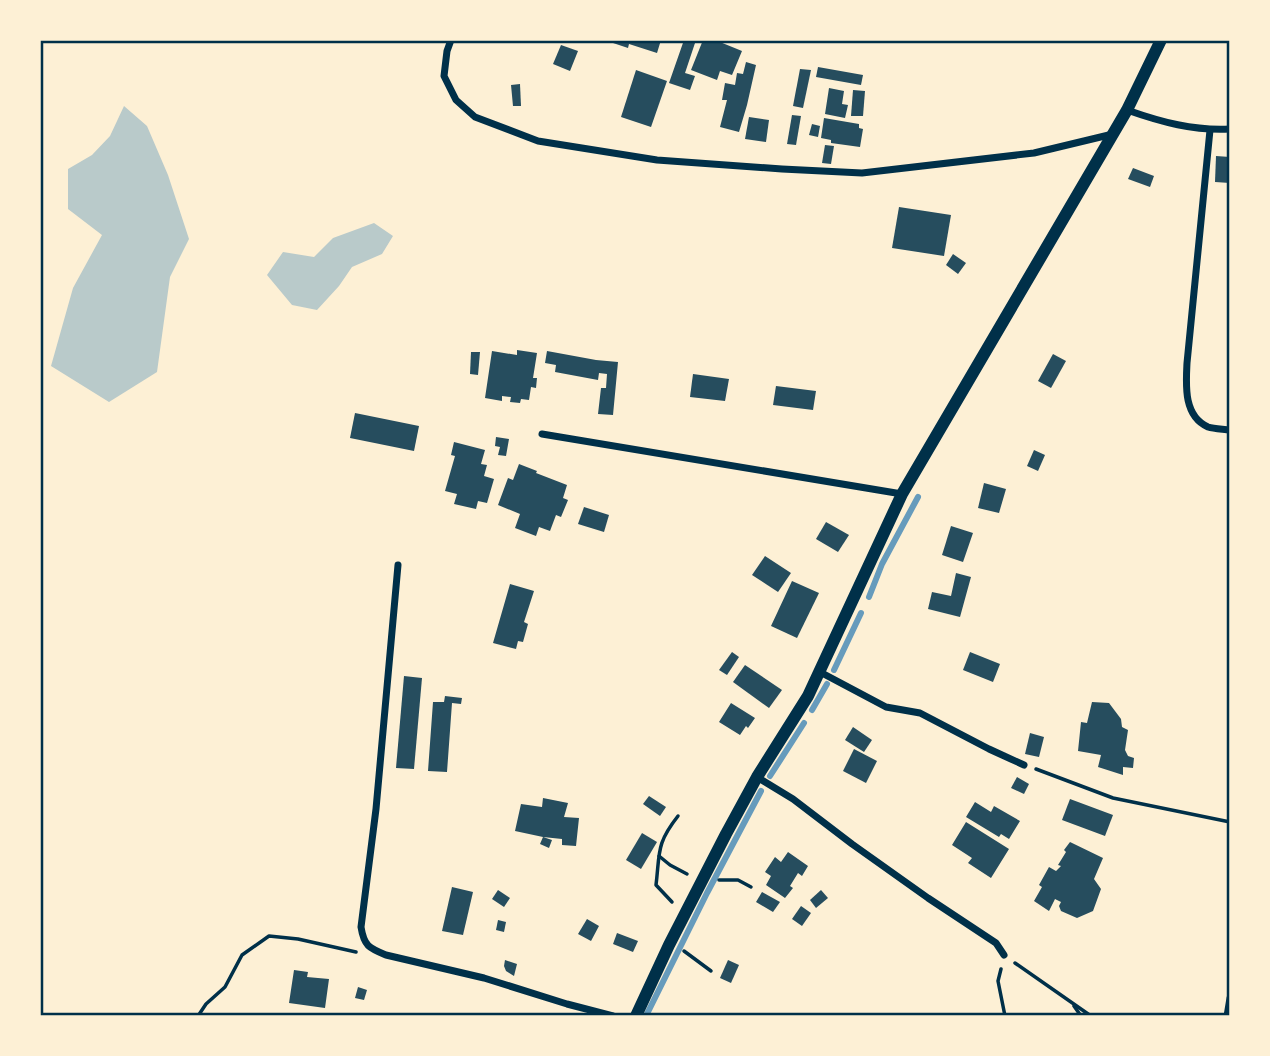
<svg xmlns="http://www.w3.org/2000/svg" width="1270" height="1056" font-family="'Source Serif 4',serif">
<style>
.green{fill:#b9caca}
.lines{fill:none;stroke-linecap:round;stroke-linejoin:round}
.stream{stroke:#669bbc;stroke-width:6}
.building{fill:#264d5e}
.path{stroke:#003049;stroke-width:3.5}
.minor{stroke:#003049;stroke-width:7}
.tertiary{stroke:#003049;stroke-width:12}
.neatline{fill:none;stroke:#003049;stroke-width:2.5}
</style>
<rect width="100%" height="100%" fill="#fdf0d5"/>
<!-- green -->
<g class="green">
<polygon points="124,106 147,126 168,175 189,239 170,277 157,372 109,402 51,366 73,288 102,235 68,209 68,169 92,155 110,136"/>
<polygon points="374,223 393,236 382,254 352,267 339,286 317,310 292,305 267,275 283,252 314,257 333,238"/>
</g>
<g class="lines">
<!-- stream -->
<g class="stream">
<polyline points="869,597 882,564 918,497"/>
<polyline points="834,670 861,613"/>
<polyline points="812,710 827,684"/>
<polyline points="770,776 804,723"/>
<polyline points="646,1016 707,893 761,791"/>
</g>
</g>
<!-- building -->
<g class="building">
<polygon points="604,40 661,40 657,53 629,44 628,48"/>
<polygon points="684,40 696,40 685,73 695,76 690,90 669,83"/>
<polygon points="703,40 715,40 742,51 732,75 720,71 717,80 691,70"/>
<polygon points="561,45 578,51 570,71 553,64"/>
<polygon points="746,62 756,65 747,105 739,132 720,127 727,100 722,100 725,83 735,85 737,73 743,74"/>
<polygon points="818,67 863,75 861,85 816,77"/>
<polygon points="800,69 811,70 803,108 793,106"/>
<polygon points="636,70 667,81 651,127 621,117"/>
<polygon points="520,84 521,106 513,106 511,85"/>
<polygon points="829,88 844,91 842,104 848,105 845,118 825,114"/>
<polygon points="853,90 865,91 863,116 851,116"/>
<polygon points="792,115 801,116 796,145 787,144"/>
<polygon points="749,117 769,120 766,142 745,139"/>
<polygon points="824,118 859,124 859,128 863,129 860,147 831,143 831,140 821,138"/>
<polygon points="812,124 820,126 818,137 809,135"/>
<polygon points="825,145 834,146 831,164 822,163"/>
<polygon points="1216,156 1230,157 1230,183 1215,182"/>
<polygon points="1133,168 1154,176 1150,187 1128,179"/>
<polygon points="899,207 951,215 944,256 892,248"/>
<polygon points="953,254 966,263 958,274 946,265"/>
<polygon points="517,350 537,353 533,378 537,378 536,388 531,387 529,400 521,399 520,403 510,402 511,397 502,396 502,401 485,398 492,351 517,355"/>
<polygon points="547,351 596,360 618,362 613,415 598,414 601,388 606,388 607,374 599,373 598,380 555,372 556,365 545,363"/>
<polygon points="471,352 480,352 478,375 470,374"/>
<polygon points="1053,354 1066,361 1051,388 1038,381"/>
<polygon points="693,374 729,379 725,401 690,397"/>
<polygon points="776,386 816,391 813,410 773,405"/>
<polygon points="355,413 419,426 414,451 350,438"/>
<polygon points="496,437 509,439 506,456 498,455 500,447 495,446"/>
<polygon points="454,442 485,450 481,464 487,465 484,476 494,479 487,503 478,501 476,509 454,504 457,494 445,491 455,456 451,455"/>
<polygon points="1034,450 1045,455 1038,471 1027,466"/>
<polygon points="519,464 537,471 536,473 567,485 563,498 568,500 561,517 556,515 550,531 539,527 536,536 515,528 520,514 498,505 508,478 513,480"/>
<polygon points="984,483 1006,489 999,513 978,508"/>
<polygon points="584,507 609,515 604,532 578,524"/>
<polygon points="826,522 849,535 838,552 816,539"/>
<polygon points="951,526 973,533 963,562 942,555"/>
<polygon points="765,556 791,573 778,592 752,575"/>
<polygon points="956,573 971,577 960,617 928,609 932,592 951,596"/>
<polygon points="792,581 819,593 797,638 771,626"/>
<polygon points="510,584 534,591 524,622 528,624 523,642 518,641 516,649 493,643"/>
<polygon points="732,652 739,657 727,675 719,670"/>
<polygon points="970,652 1000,664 993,682 963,670"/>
<polygon points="745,665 782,690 769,708 733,682"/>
<polygon points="404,676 422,678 414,769 396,768"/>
<polygon points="445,696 462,698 461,704 452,703 447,772 428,771 433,702 444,702"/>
<polygon points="1092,702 1109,703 1121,719 1122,727 1128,730 1125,750 1128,756 1134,758 1133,768 1123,767 1123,775 1098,767 1101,755 1078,751 1081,722 1087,723"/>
<polygon points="731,703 755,718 748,728 746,726 740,735 719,722"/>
<polygon points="853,727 872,740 864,752 845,740"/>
<polygon points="1030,733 1044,737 1039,757 1025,754"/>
<polygon points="854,749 877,761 866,783 843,771"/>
<polygon points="1017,777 1029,784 1024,794 1011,788"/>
<polygon points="649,796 666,807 660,816 643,804"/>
<polygon points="543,798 568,803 564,817 579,818 576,846 562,845 562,839 543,837 552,840 549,848 540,844 543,837 515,831 521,804 542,807"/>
<polygon points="1070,799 1113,815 1105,836 1062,820"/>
<polygon points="975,802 991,812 994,806 1020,821 1009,839 1001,834 999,837 966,817"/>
<polygon points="966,822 1009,849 991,878 968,863 972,858 952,845"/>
<polygon points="642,833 657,842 641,869 626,860"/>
<polygon points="1070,842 1103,858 1094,879 1101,889 1093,911 1077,918 1061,911 1059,906 1061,902 1055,899 1049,911 1034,901 1042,887 1039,885 1049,867 1056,871 1061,866 1058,865 1066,852 1064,850"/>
<polygon points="788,852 808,866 802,876 798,873 790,886 793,888 785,898 766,885 771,876 765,872 775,857 781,862"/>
<polygon points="452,887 473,892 463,935 442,931"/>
<polygon points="498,890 510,898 504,907 492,899"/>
<polygon points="821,890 828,898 816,908 810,900"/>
<polygon points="762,892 780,902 773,912 756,902"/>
<polygon points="801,906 811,913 802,926 792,919"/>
<polygon points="587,919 599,926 591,941 578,934"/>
<polygon points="498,920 506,922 504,932 496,930"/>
<polygon points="617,933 638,941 633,952 613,944"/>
<polygon points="505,960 517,964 514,976 506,971 504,966"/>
<polygon points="728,960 739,965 731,983 720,978"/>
<polygon points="294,970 308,972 307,977 329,979 325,1008 289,1003"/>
<polygon points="358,987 367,990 364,1000 355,998"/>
</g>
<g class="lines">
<!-- path -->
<g class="path">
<polyline points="1036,769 1113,798 1230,822"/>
<polyline points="659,856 670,865 687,874"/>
<polyline points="719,880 738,880 751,887"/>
<path d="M672,902L656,885C660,852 656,844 678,816"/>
<polyline points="684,951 711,971"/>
<polyline points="1015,963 1091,1016"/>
<polyline points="1001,969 998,981 1005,1016"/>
<polyline points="1074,1006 1081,1016"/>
<polyline points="198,1016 206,1004 225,987 242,955 269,936 298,939 356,952"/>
</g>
<!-- minor -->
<g class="minor">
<polyline points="451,40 447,51 444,76 456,100 475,117 538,141 657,160 782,169 862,173 1034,153 1113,134"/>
<path d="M1127,110C1161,122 1194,131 1230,129"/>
<path d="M1210,130L1187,363C1186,384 1183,416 1208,427C1214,429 1223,429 1230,430"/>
<polyline points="542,434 902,494"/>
<path d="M398,565L376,809L361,927C364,946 369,948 386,955L484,978L567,1004L613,1016"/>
<polyline points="820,672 886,707 920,713 989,749 1024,765"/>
<polyline points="757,777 793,799 852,844 928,898 996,943 1004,955"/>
<polyline points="1227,1016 1230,998"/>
</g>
<!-- tertiary -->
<polyline class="tertiary" points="636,1016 669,945 726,834 757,777 808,696 902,494 1127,110 1161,40"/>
</g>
<!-- border -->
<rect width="1270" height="1056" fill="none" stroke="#fdf0d5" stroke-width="84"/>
<rect x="42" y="42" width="1186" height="972" class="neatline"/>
</svg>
